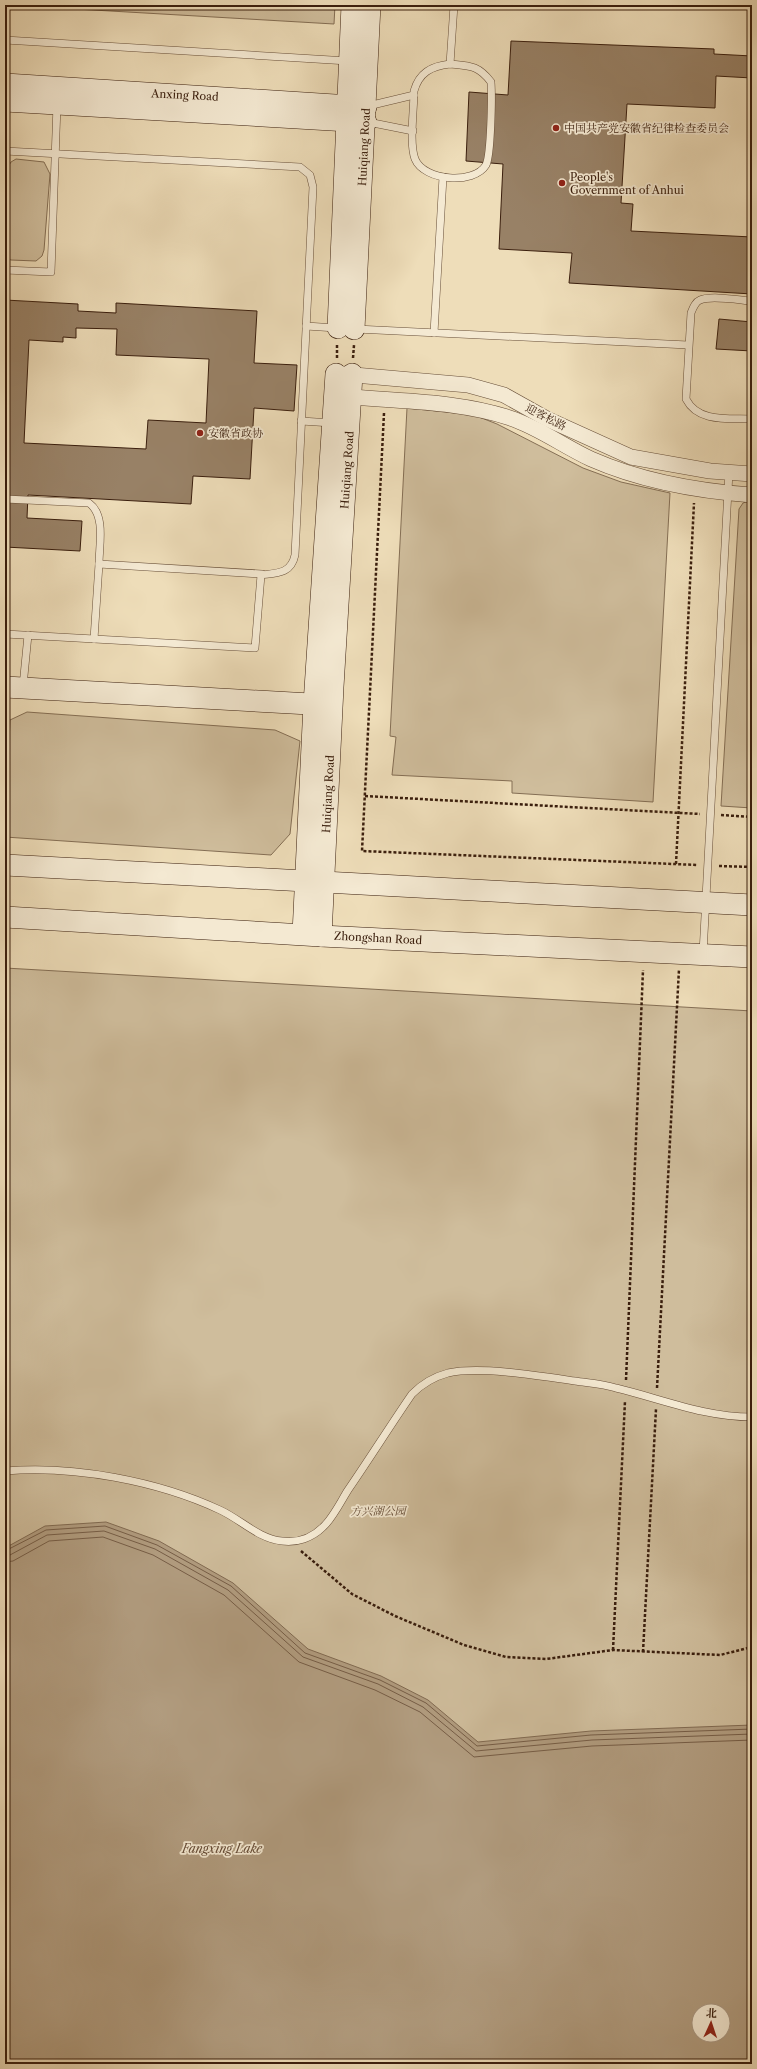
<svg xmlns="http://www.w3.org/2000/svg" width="757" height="2069" font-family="'Libre Caslon Text','Noto Serif SC',serif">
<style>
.green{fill:#cfbd9c;stroke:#846e54;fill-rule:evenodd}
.water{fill:#b19c7f;stroke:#816a51;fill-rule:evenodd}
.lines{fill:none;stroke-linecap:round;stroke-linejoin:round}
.shore{stroke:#765d46;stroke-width:1}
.building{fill:#988166;stroke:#3a1e0d;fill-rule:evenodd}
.lane-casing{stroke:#674e38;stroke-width:8}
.street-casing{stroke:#674e38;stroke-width:16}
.secondary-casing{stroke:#3a1e0d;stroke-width:22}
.path{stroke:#3a1e0d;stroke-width:2.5;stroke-dasharray:3 2;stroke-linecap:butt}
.lane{stroke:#f4e9d2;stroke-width:7}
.street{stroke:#f4e9d2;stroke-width:15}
.secondary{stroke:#f4e9d2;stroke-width:21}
.poi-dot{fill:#8f2418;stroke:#f4e9d2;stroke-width:1.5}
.labels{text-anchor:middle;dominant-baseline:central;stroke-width:3.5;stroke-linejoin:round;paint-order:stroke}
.street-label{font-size:11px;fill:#3a1e0d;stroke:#f4e9d2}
.poi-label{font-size:11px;fill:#3a1e0d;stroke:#f4e9d2;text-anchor:start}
.park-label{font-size:11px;font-style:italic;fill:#5f4631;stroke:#f4e9d2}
.water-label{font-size:12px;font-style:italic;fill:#644a35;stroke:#f4e9d2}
</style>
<rect width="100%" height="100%" fill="#eeddb9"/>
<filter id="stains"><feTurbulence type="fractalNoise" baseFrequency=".005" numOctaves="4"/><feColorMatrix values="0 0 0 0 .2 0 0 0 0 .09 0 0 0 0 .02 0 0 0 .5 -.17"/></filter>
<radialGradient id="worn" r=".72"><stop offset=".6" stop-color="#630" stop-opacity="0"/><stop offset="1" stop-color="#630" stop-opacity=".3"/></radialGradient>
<!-- green -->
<g class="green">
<polygon points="7,5 335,5 334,24"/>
<polygon points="16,159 44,162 50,174 44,250 42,256 36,261 11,260 5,258 6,170 11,162"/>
<polygon points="407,408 474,415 497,424 583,468 621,482 670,493 653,802 512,793 512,781 392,775 396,737 390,736"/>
<polygon points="752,500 752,808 721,806 739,509 743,503"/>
<polygon points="27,712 275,730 300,741 290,834 271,855 5,837 10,720"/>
<path d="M5,968L752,1011V2064H5ZM699,2011H723V2035H699Z"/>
</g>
<!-- water -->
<path class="water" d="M106,1522L159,1541L233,1583L308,1649L381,1676L428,1700L478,1742L591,1731L752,1725V2064H5V1548L45,1526ZM699,2011H723V2035H699Z"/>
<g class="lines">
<!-- shore -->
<g class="shore">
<polyline points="5,1551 46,1530 105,1526 157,1545 231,1586 305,1653 380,1680 426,1703 477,1746 591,1735 752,1729"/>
<polyline points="5,1556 10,1555 47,1535 104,1531 155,1549 228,1590 303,1657 378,1684 423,1707 476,1751 592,1740 752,1734"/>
<polyline points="5,1562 13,1561 49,1541 103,1537 153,1555 224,1595 299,1662 375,1690 420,1712 474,1757 592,1746 752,1740"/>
</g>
</g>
<!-- building -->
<g class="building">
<polygon points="511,41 714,49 714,54 752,56 752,78 716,76 715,108 627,104 621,203 633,204 631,231 752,237 752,294 569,283 572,253 499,249 503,164 466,161 469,92 508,95"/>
<path d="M5,300L78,304V311L116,313V303L257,311L254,363L297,365L294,411L254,408L250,479L193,476L191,504L28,495L27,518L82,521L80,551L5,547ZM76,328L117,329L116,355L209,359L206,423L148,420L146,449L24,443L29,340L63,342V337L76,338Z"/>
<polygon points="719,319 752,322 752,351 716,349"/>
</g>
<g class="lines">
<defs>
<g id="lane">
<polyline points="5,40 348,61"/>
<path d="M450,64C470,66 478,65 491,82C492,96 491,155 486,165C474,185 424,181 415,159C409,143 414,109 414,91C419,73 431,66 450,64Z"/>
<polyline points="450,64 454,5"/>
<polyline points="368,106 414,95"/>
<polyline points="368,122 413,131"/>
<path d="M5,151L300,167L310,175L313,187L295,555C291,574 277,573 261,575L255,648L5,634"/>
<polyline points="5,270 51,272 57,105"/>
<path d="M752,301C739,300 711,295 700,300C695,302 693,308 691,313L686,399C698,423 729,418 752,419"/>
<polyline points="306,326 336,328"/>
<polyline points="356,329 688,345"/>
<polyline points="434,333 443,177"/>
<polyline points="301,421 332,423"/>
<path d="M5,499L89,503C106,515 99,546 99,564"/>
<polyline points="94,639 99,564 262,574"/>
<polyline points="23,686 28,635"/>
<polyline points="703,953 729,472"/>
<path d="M5,1471C73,1465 158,1481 220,1510C240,1519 259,1539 282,1541C297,1543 312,1538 323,1527C333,1518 341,1501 348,1490C370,1458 390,1426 412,1394C423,1383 433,1377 448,1373C480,1366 541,1376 575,1381C588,1383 603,1384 616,1388C662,1399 704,1417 752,1417"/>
</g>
<g id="street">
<polyline points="343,374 468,385 504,395 547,419 631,457 710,471 752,474"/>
<path d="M342,396C398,402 456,400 510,418C538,427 563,446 591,459C641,481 697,491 752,495"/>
</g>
<g id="secondary">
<polyline points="5,84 366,107"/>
<polyline points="5,101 366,122"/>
<polyline points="338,328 352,5"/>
<polyline points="354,329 370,5"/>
<polyline points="5,687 328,705"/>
<polyline points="5,865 752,905"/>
<polyline points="5,917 321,936 752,957"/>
<polyline points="303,934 314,704 336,374"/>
<polyline points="321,936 333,687 352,374"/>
</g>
</defs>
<!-- lane casing -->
<use href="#lane" class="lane-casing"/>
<!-- street casing -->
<use href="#street" class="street-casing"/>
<!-- secondary casing -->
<use href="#secondary" class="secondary-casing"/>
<!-- path -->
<g class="path">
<polyline points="337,358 337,345"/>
<polyline points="353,358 354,345"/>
<polyline points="384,413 362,851 698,865"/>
<polyline points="5,593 7,553"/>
<polyline points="365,796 700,814"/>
<polyline points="721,815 752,817"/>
<polyline points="676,864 694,503"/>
<polyline points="719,866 752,867"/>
<polyline points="626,1380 643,970"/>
<polyline points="657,1388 679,969"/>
<polyline points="301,1551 352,1594 395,1616 464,1645 506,1657 546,1659 613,1650 720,1655 752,1647"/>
<polyline points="613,1650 625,1401"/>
<polyline points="643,1652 656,1409"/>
</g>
<!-- lane -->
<use href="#lane" class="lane"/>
<!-- street -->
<use href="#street" class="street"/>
<!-- secondary -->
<use href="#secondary" class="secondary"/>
</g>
<!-- markers -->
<g class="poi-dot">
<circle cx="556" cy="128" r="4"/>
<circle cx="562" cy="183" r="4"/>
<circle cx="200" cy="433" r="4"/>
</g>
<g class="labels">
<!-- street labels -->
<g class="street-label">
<text transform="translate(185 95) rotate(3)">Anxing Road</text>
<text transform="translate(364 147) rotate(-87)">Huiqiang Road</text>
<text transform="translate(546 417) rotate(27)">迎客松路</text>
<text transform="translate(347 470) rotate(-86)">Huiqiang Road</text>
<text transform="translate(328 794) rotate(-87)">Huiqiang Road</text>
<text transform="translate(378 938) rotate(3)">Zhongshan Road</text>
</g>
<!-- poi labels -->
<g class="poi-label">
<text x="564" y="128">中国共产党安徽省纪律检查委员会</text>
<text x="570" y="177">People's<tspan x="570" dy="13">Government of Anhui</tspan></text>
<text x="208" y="433">安徽省政协</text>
</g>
<!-- park labels -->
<g class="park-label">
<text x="378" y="1511">方兴湖公园</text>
</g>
<!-- water labels -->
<g class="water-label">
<text x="222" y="1848">Fangxing Lake</text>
</g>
</g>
<!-- margin -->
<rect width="757" height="2069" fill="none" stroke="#eeddb9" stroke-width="20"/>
<rect x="6" y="6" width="745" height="2057" fill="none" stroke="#3a1e0d" stroke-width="2"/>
<rect x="10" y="10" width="737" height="2049" fill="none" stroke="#3a1e0d"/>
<!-- north arrow -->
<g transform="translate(711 2023) rotate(3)"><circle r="19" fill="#f4e9d2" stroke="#aa9883"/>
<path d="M0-3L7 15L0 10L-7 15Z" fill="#8f2418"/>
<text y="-6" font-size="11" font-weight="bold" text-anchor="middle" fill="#3a1e0d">北</text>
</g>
<rect width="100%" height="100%" filter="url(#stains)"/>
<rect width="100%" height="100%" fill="url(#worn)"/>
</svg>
